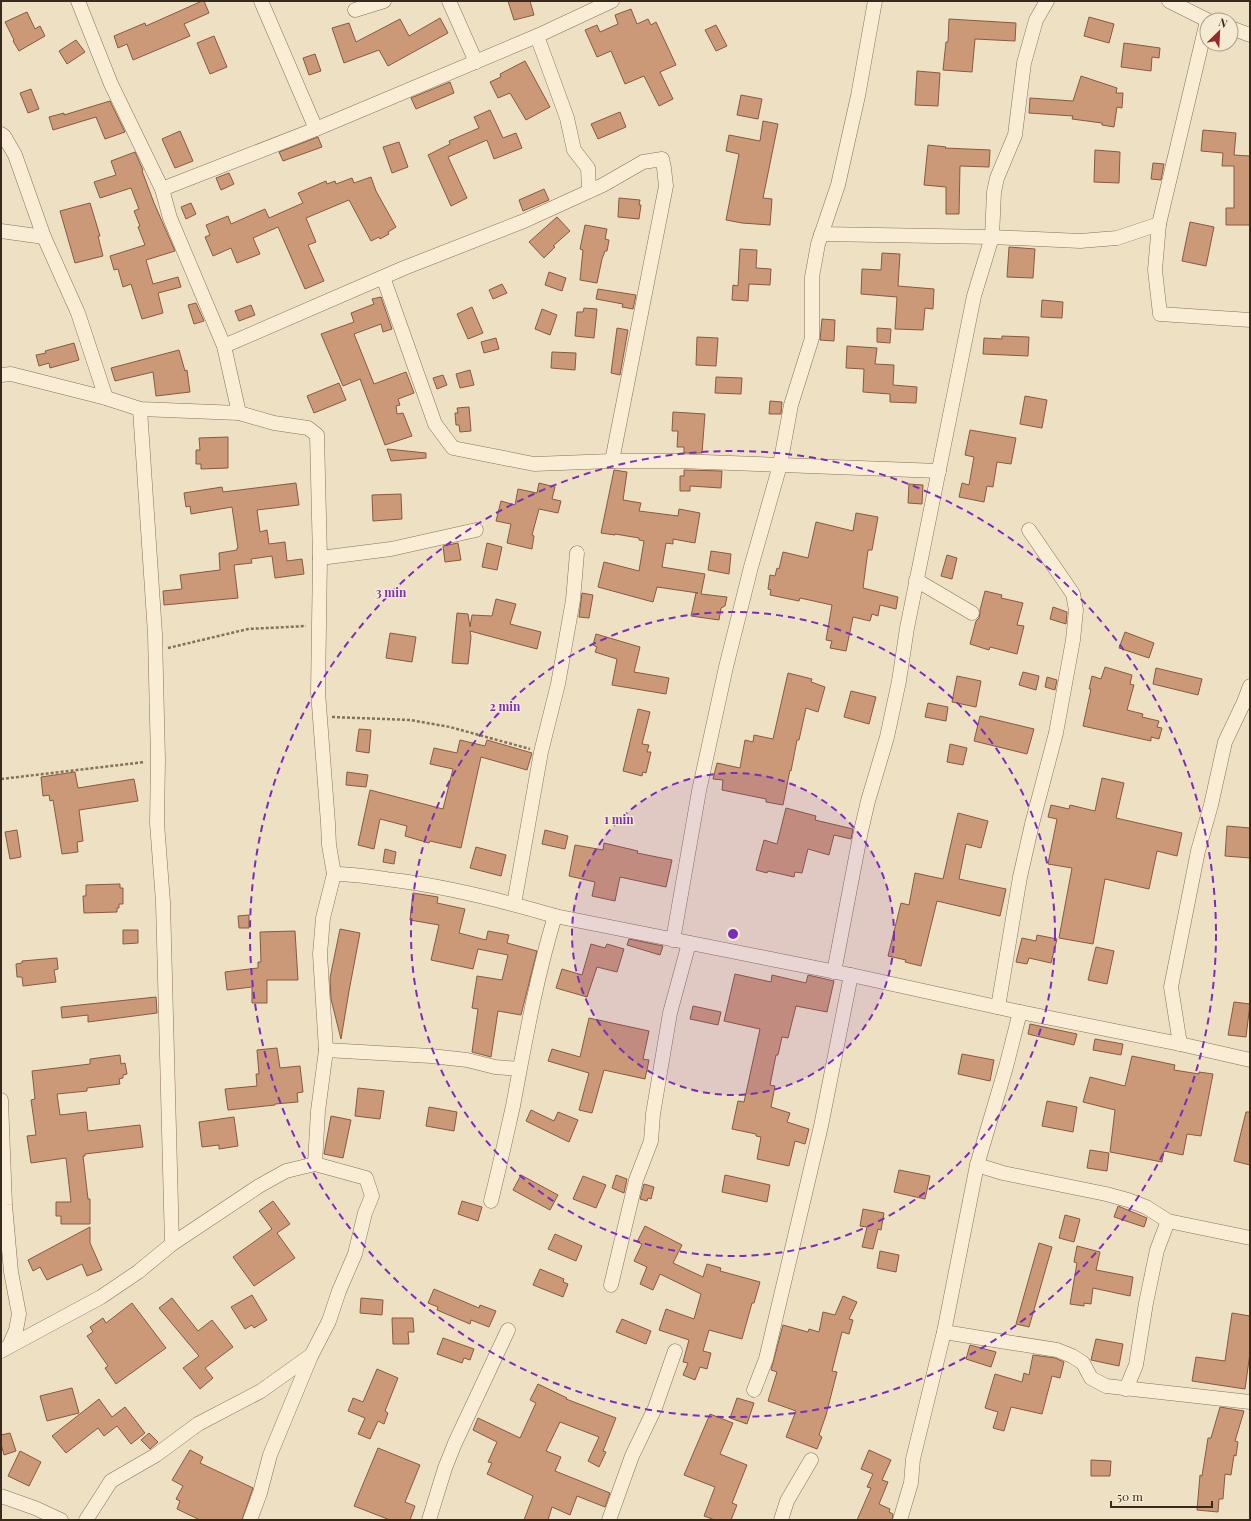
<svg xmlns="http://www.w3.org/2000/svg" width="1251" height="1521" font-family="'Playfair Display',serif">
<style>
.building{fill:#cc9978;stroke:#875a3f}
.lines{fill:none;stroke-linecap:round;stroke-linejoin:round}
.minor-casing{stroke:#88715a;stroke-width:15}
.path{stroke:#88715a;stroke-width:2.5;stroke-dasharray:3 2;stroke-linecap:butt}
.minor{stroke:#f9edd6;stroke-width:14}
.ring{fill:none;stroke:#7b2cbf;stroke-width:2;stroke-dasharray:7 5}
.centre{fill:#7b2cbf;stroke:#f5ead2;stroke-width:2}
.ring-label{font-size:12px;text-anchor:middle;font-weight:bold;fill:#7b2cbf;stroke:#f5ead2;stroke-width:3;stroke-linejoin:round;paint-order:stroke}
</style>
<rect width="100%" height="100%" fill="#eee0c3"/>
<!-- building -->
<g class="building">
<polygon points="202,1 204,1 209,13 184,24 190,36 133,60 127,44 118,48 114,36 145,23 146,26"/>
<polygon points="508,1 530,1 534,15 514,20"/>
<polygon points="631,9 637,24 648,19 651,25 656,22 676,65 660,72 673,99 659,106 644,76 625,84 611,51 597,57 585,30 597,25 600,32 618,24 615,15"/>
<polygon points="27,12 35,29 40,26 45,36 19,51 13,41 14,40 5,22"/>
<polygon points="1089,17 1114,24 1109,43 1084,36"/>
<polygon points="440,18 448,33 388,66 379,50 344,63 332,28 349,23 356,42 400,19 409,36"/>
<polygon points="949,19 1016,23 1015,41 975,39 972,72 943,70 946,42 948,42"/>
<polygon points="716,25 727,46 716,51 705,30"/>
<polygon points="214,36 227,67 210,74 197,43"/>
<polygon points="76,40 85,52 67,64 59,51"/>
<polygon points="1124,43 1160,48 1159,58 1152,57 1151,71 1121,67"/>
<polygon points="315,54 321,71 309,75 303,58"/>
<polygon points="525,61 550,107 526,120 510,93 498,98 490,82 501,77 500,74"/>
<polygon points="917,71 940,73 938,106 915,105"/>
<polygon points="1081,76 1117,88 1116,93 1123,93 1122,108 1117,107 1114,127 1102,125 1102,123 1072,119 1073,116 1029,113 1030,98 1073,101"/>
<polygon points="450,82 454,93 416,109 411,98"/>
<polygon points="31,89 39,109 28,113 20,93"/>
<polygon points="741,95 762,99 758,119 737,115"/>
<polygon points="110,101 125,132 105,139 96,117 53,130 49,117 64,113 64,115"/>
<polygon points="490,110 503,138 516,133 522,148 494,159 487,140 448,157 467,198 451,206 428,155 450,144 449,141 479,128 474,117"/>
<polygon points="620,112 626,127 598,139 591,124"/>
<polygon points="763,121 778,124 763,198 772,199 770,225 742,223 726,220 739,154 726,151 729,135 760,141"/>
<polygon points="1203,130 1236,133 1234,155 1250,156 1250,225 1226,225 1226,208 1234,208 1234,166 1222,166 1223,153 1201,151"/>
<polygon points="180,131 193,161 175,168 162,139"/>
<polygon points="318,137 322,147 283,161 279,152"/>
<polygon points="399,142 408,167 392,173 383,147"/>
<polygon points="928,145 946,147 945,148 990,150 989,167 960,166 959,214 946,214 946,187 924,185"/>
<polygon points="1095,150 1120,152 1119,183 1094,182"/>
<polygon points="135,152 143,170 142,171 154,203 175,251 146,260 153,284 178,277 181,287 158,293 163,313 142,319 131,284 123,287 118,269 114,270 110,256 145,245 138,227 140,226 134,211 139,209 131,188 100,198 94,182 116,175 111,161"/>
<polygon points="1153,163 1164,164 1161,180 1151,179"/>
<polygon points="229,173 234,184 221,190 216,178"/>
<polygon points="371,177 376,191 396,227 388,232 389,234 380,239 379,237 371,241 349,200 306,218 316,242 308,245 324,281 305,289 278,227 253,238 260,254 237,263 231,248 213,256 205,237 210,235 206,225 228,216 231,224 265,209 269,218 303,203 298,193 326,181 327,184 335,181 336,184 352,178 354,183"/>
<polygon points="544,189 549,200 523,211 519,200"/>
<polygon points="619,198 640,200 639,205 641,205 639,219 618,217"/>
<polygon points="90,203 100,236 98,236 103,256 75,263 60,211"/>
<polygon points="191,203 196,214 186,219 181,207"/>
<polygon points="557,217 570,231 553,246 555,247 544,258 529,242"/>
<polygon points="1190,222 1214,227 1206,266 1182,261"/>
<polygon points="585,225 607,229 605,239 609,240 607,251 605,251 602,259 597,283 580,280 583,250 580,249"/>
<polygon points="1009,247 1035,249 1033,278 1007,277"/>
<polygon points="740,249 757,250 756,268 771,269 770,285 749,284 748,301 732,300 733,285 738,286"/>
<polygon points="882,253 900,254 898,286 934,289 933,309 925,308 923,330 895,329 897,297 861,294 862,269 881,270"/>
<polygon points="549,272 566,278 562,291 545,285"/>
<polygon points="502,284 507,293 493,299 489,290"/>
<polygon points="598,289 636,295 633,309 622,307 623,304 596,299"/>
<polygon points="381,297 392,329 383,332 381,324 354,334 374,384 406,372 414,393 398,399 400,405 396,406 397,414 403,413 412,436 385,445 360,379 343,386 321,334 354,322 351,313 374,304 372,299"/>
<polygon points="1042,300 1063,302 1062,318 1041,317"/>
<polygon points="196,303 204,321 194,324 188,305"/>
<polygon points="251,305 255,315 239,321 235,311"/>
<polygon points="472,307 483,333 468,339 457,314"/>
<polygon points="584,308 597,309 594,338 575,336 577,312 583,312"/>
<polygon points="542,309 557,315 550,335 535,329"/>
<polygon points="822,319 835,320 834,341 820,340"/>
<polygon points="617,328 628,330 620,375 611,373"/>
<polygon points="877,328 891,329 890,343 877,342"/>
<polygon points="1002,336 1029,337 1028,356 983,354 984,338 1002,339"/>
<polygon points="697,337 718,338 716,366 696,365"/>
<polygon points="496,338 499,349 484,353 481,342"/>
<polygon points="74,343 79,360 50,368 49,363 39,366 36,355 46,353 45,351"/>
<polygon points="847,346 877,348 875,364 894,365 893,385 917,387 916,403 890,402 890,394 863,392 864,369 846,368"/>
<polygon points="179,350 185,371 187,370 190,392 156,396 153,372 115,381 111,368"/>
<polygon points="552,352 576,353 575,370 551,368"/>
<polygon points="470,370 474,385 460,388 456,374"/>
<polygon points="443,375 447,385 437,389 433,378"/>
<polygon points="716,377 742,378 741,394 715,393"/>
<polygon points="339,383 346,400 314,413 307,396"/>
<polygon points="1025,396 1047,400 1042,428 1020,424"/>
<polygon points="770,401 782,402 781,414 769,414"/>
<polygon points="469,407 471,431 460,432 459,425 456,425 455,413 458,413 457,408"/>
<polygon points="673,412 705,414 702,453 684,453 684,447 677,447 678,431 672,431"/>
<polygon points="970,430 1016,438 1011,464 997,462 993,487 987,486 984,502 959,497 962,483 969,485 974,457 965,455"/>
<polygon points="228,437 228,468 201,469 201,464 196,464 196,450 200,450 199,438"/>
<polygon points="387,449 426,453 426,458 391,461"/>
<polygon points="614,470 627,472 623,500 641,503 639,511 678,516 679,509 700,513 695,543 673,539 673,544 666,543 662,567 705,574 701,594 727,597 725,606 721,608 719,620 691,616 696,593 698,593 657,587 653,602 598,587 604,562 639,571 644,541 639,540 639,538 615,534 615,535 601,533"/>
<polygon points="684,470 722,471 721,488 690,486 690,491 680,491 680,476 684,476"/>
<polygon points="296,483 299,505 257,510 260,532 267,530 269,544 285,542 287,561 302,559 304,574 275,578 272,556 251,559 252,563 234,565 238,598 164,605 163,591 182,589 180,575 220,570 219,553 237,550 237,548 238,548 232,507 191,514 190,506 186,507 184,493 222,487 223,492"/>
<polygon points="539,483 555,487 552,499 561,501 558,513 539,509 532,535 534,536 532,549 507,543 511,524 496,521 501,501 515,505 518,489 537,493"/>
<polygon points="909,484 923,485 922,504 908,503"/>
<polygon points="401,494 402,519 373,521 372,495"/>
<polygon points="856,513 878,517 872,550 868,550 863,588 898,597 896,609 880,605 878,616 872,614 870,621 853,617 846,651 830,648 832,641 826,640 832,605 800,598 799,601 770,595 771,590 768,589 770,575 775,576 777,568 779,569 783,552 808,558 816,522 853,531"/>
<polygon points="458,543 461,560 445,562 443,546"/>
<polygon points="487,543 502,547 497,570 482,567"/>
<polygon points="711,551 731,554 729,574 708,570"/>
<polygon points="947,555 957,558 952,579 941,576"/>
<polygon points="985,591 1002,595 1001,598 1023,603 1017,625 1024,626 1017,654 990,647 989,650 970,644 976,621 979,618 980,613 980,610"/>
<polygon points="582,593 593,595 589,618 579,617"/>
<polygon points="496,599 516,604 510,624 541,632 537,649 470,631 471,637 468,664 452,663 457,613 468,614 470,627 472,615 492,616"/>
<polygon points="1053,607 1067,612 1066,624 1050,619"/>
<polygon points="1125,632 1154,643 1149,658 1119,648"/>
<polygon points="390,633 416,637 412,662 386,658"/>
<polygon points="596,634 640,647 634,672 669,678 666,694 612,685 617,659 595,652 597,647 593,645"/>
<polygon points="1105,667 1132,675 1130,684 1134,685 1127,710 1143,714 1142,717 1159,721 1157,727 1162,728 1159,739 1151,737 1151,741 1083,726 1091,689 1089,689 1092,676 1101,679"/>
<polygon points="1156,668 1202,679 1198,695 1153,684"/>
<polygon points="1023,672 1039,676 1036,690 1019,685"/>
<polygon points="788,673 812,679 811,682 825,687 818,712 806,708 799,740 797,740 791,771 790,770 783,805 766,802 766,799 722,790 723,780 713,779 717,763 740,768 745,740 753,742 754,735 773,739"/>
<polygon points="957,676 981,681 976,707 952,702"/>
<polygon points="1047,677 1057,680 1055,690 1045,687"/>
<polygon points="851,691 876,697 869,724 844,717"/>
<polygon points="928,703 948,707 946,721 925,717"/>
<polygon points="638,709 650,712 642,744 649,745 647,752 651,752 646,773 643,772 642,776 623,771"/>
<polygon points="980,716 1034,729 1027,754 974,741"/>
<polygon points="359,729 371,730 369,753 356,751"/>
<polygon points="460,740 485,746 487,740 532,753 527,770 481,757 461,848 430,841 429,843 405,836 407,826 380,819 374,849 358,845 370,790 443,809 453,769 430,764 434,748 457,753"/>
<polygon points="950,744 967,748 963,765 947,762"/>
<polygon points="75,772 78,788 134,779 138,801 79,810 83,841 77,842 78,852 62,854 53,800 50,801 49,795 43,796 41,777"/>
<polygon points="347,772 368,775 366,787 346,785"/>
<polygon points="1102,778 1124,783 1116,818 1182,833 1177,856 1157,851 1149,889 1105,879 1093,944 1059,938 1072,868 1048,864 1057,819 1048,817 1051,805 1069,809 1070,805 1095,811"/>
<polygon points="786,808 816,816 815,820 853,829 851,839 834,835 829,855 808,849 802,873 795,872 794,877 768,871 767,873 756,870 764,840 777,844"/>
<polygon points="958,813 988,821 981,848 966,844 959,879 1006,889 1000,916 937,901 921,966 905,962 906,960 888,956 901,903 909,905 915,873 943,879"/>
<polygon points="1227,826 1250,828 1250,858 1225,856"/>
<polygon points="17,830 21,857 10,859 5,832"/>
<polygon points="545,830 568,836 565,849 542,844"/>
<polygon points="604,843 638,851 637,853 672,860 666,887 620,877 615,901 592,896 595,882 569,876 575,845 603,850"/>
<polygon points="476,847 506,855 501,876 470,868"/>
<polygon points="385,849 396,852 394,864 383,862"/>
<polygon points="120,884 120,888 123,888 123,904 119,904 119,908 117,908 117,912 84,913 83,896 86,896 86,885"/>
<polygon points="413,893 438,897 437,903 465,909 459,933 486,940 488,931 509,935 507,943 537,951 521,1015 498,1011 491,1057 472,1052 478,1009 472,1008 477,976 502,980 508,955 478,949 473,969 431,960 439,925 410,920"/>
<polygon points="249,915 249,928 239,928 238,916"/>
<polygon points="340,929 360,933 349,991 341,1039 331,999 330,978"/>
<polygon points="123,930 138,930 138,943 123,944"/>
<polygon points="295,931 298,980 267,980 267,1003 252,1003 252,987 227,990 225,972 258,968 258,962 261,962 260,932"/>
<polygon points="1037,935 1057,939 1051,963 1029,958 1027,964 1016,962 1022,938 1036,941"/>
<polygon points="629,939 663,946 660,955 627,945"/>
<polygon points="591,944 605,948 607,944 624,949 617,972 597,967 587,997 556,988 562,969 582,975"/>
<polygon points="1096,947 1114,951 1107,984 1088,980"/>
<polygon points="57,958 58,969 54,970 56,982 23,986 22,977 17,977 16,964 22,963 22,961"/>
<polygon points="735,974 771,982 772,975 806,983 808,975 834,981 827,1012 796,1006 788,1038 782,1037 778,1055 776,1055 770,1085 775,1086 771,1107 790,1113 787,1122 809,1129 805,1144 795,1141 789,1166 757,1159 761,1137 756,1136 756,1134 732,1129 738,1101 744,1102 760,1029 724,1021"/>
<polygon points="156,997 157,1013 88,1022 88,1015 62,1018 61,1007"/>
<polygon points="1234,1002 1250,1004 1246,1037 1228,1035"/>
<polygon points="693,1006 721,1012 718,1025 690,1019"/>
<polygon points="589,1018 649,1031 643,1059 649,1060 645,1079 604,1070 592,1113 579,1110 589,1073 548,1061 552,1049 580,1057"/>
<polygon points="1030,1024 1077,1034 1074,1045 1028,1034"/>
<polygon points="1095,1039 1123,1044 1121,1055 1093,1050"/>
<polygon points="277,1048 280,1068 300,1066 303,1092 297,1093 298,1102 275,1104 275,1105 228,1110 225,1089 257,1086 256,1074 259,1074 257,1050"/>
<polygon points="962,1054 994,1060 990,1081 958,1074"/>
<polygon points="120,1055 121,1064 125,1063 127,1074 123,1075 123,1078 119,1079 120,1084 87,1088 87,1091 57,1094 60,1115 86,1112 88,1131 140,1125 143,1147 85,1154 85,1156 83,1156 88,1199 90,1199 90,1224 61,1224 61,1216 56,1216 56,1202 71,1202 66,1158 31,1163 27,1136 36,1135 31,1100 35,1099 32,1071 90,1064 90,1059"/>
<polygon points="1132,1056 1175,1065 1174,1070 1199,1074 1199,1072 1213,1074 1201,1136 1187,1134 1183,1155 1164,1151 1162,1162 1110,1152 1115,1110 1083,1102 1090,1077 1125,1086"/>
<polygon points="358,1088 384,1091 380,1119 355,1116"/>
<polygon points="1047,1101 1077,1107 1073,1132 1042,1126"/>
<polygon points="429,1107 457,1112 454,1131 426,1126"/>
<polygon points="531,1110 554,1121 558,1112 578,1120 569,1142 526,1121"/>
<polygon points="1246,1112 1250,1112 1250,1165 1234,1161"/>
<polygon points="331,1116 351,1120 343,1158 324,1154"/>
<polygon points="234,1117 238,1146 219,1149 219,1145 202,1147 199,1122"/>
<polygon points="1090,1150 1109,1153 1107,1171 1087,1168"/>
<polygon points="899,1170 930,1176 925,1199 894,1192"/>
<polygon points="521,1175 558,1195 550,1210 513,1190"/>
<polygon points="616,1175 627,1179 624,1193 612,1188"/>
<polygon points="725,1175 770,1185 767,1202 722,1192"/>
<polygon points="583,1176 606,1185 596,1208 573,1199"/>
<polygon points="644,1184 654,1187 651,1199 648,1198 647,1201 640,1199"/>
<polygon points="273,1201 290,1224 277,1233 295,1258 254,1286 233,1257 272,1229 259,1211"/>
<polygon points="462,1201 482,1207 478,1221 458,1214"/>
<polygon points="1118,1206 1147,1218 1144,1227 1114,1217"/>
<polygon points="863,1209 884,1213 881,1230 878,1229 873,1249 862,1247 867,1227 860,1226"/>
<polygon points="1065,1215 1080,1219 1074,1242 1059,1238"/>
<polygon points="645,1226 682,1245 673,1263 703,1277 707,1264 721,1268 720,1271 760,1282 754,1303 752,1303 742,1339 709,1330 703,1351 711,1353 707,1369 700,1367 695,1380 683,1375 688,1363 683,1362 689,1340 659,1330 666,1309 694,1319 701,1294 660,1274 653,1290 640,1284 647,1267 634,1261 642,1244 637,1242"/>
<polygon points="90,1227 90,1243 102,1270 87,1276 82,1264 47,1280 40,1267 33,1271 28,1260"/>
<polygon points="555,1234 582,1246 576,1261 548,1249"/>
<polygon points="1039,1243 1052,1247 1029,1327 1016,1324"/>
<polygon points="1077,1246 1100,1252 1096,1270 1133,1277 1130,1296 1093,1288 1091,1304 1084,1303 1084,1306 1070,1304 1077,1263 1074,1262"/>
<polygon points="880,1251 899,1255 896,1272 877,1268"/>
<polygon points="540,1269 564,1279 563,1282 568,1284 563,1297 533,1285"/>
<polygon points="434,1289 479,1308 480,1305 496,1311 489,1327 471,1320 470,1324 437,1310 438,1307 428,1303"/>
<polygon points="252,1295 267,1320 254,1328 252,1325 245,1329 231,1307"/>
<polygon points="843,1296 857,1302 849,1319 853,1320 849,1334 842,1332 832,1371 837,1372 826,1415 819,1435 822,1437 817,1449 786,1437 796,1411 768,1401 777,1372 771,1370 783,1325 808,1332 809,1329 819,1332 823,1312 835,1315"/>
<polygon points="172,1298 198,1331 212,1320 233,1347 205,1368 213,1378 200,1389 183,1368 199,1356 159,1308"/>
<polygon points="361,1298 383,1300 382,1315 360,1313"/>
<polygon points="132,1303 166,1348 116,1384 105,1368 108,1366 87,1336 93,1332 90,1327 103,1318 106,1323"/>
<polygon points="1232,1313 1250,1316 1250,1353 1245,1389 1192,1381 1196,1357 1225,1361"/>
<polygon points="392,1318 413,1318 414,1332 408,1332 409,1344 393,1344"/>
<polygon points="622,1319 651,1331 646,1344 616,1332"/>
<polygon points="443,1338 474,1349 470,1360 464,1358 462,1363 437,1354"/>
<polygon points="1096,1339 1123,1344 1119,1366 1091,1360"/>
<polygon points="970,1345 996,1352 991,1367 966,1359"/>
<polygon points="1033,1355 1055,1358 1064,1362 1060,1378 1052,1376 1042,1414 1011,1407 1004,1431 993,1428 998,1412 985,1408 995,1374 1022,1382 1024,1373 1029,1375"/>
<polygon points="377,1369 398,1378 385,1411 388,1413 384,1424 378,1421 370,1439 358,1434 365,1418 348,1411 353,1398 363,1402"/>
<polygon points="538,1384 567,1398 566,1399 616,1418 603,1451 606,1452 599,1467 588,1461 599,1437 560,1422 546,1451 561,1457 555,1471 610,1493 605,1507 577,1496 570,1515 552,1507 548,1520 524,1520 533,1496 487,1474 492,1463 488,1462 497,1442 473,1430 478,1418 520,1438 536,1403 530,1400"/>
<polygon points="72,1388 79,1413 47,1421 40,1396"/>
<polygon points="737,1398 754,1403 747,1424 730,1418"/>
<polygon points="99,1399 112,1417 125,1407 145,1433 131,1444 117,1426 104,1436 98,1428 66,1453 52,1436"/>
<polygon points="1220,1407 1244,1411 1235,1441 1238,1442 1236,1456 1234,1455 1231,1475 1225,1474 1223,1499 1219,1499 1218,1512 1197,1510 1200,1475 1202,1476 1208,1438 1211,1438"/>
<polygon points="710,1414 733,1423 720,1454 747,1465 732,1503 737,1505 731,1520 715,1520 704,1516 715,1487 684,1475"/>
<polygon points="10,1433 16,1451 4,1455 1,1444 1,1435"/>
<polygon points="149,1433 158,1442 150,1449 141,1440"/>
<polygon points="378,1448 420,1465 405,1502 415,1506 410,1520 390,1520 354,1506"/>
<polygon points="190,1450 203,1457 200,1463 253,1488 242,1520 200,1520 177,1509 180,1501 176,1499 183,1486 172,1480"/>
<polygon points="869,1450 891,1460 882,1480 888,1482 879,1504 890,1509 889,1512 893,1514 892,1520 857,1520 871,1488 867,1487 873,1474 861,1469"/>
<polygon points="20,1451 41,1462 29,1486 8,1476"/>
<polygon points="1091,1460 1111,1461 1110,1476 1091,1476"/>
</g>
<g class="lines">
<defs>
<g id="minor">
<polyline points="78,1 111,84 162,189 170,218 224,346 239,413"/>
<polyline points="261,1 316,129"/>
<polyline points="449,1 476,62"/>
<polyline points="1169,1 1207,20"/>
<polyline points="355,10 384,1"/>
<polyline points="1207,21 1159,224 1155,270 1160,314 1250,320"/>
<polyline points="1231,28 1250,35"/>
<polyline points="537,36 612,1"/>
<polyline points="1,134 4,136 15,155 44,237 78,313 106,398"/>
<polyline points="162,189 316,129 537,36 567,118 574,150 588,168 589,191"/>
<polyline points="1,231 44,237"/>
<polyline points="821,234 992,237 1080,241 1117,238 1159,224"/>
<polyline points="383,277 435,424 453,448 534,464 612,461 678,461 939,471"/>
<polyline points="224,346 404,268 524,221 603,185 643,162 662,159 664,168 666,186 612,461"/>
<polyline points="1,375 11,374 106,398 140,409 239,413 274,423 308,428 317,435 320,558 318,692 328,823 329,845 334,874 323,918 320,954 326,1050 318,1111 315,1164"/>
<polyline points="140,409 155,634 158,760 157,823 163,902 172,1244"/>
<polyline points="320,558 391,549 476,530"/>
<polyline points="916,580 972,613"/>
<path d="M334,874C357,874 378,878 401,881C453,888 504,901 555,916L851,975L1020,1012L1180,1044L1250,1060"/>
<polyline points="514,904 541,752 558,684 573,600 577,553"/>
<polyline points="673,940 699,791 726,667 751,567 780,465 791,405 812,338 812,277 818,244 838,185 858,96 875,1"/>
<polyline points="834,972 861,831 868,801 887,737 899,681 907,628 974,296 992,237 994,192 997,178 1015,135 1024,63 1036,20 1047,1"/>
<polyline points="998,1007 1020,877 1032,824 1056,733 1073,640 1076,610 1073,594 1029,530"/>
<polyline points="1180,1044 1171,987 1198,851 1211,805 1225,742 1244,702 1250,686"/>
<polyline points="326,1050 431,1056 467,1060 495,1067 519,1069"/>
<polyline points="1,1100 5,1205 11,1272 19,1314 16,1330 9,1346"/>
<polyline points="977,1165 1003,1173 1106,1194 1128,1200 1146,1207 1168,1221 1250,1238"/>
<path d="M491,1201C499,1169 506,1137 513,1106C525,1042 536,978 555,916"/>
<polyline points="611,1285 636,1180 651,1141 653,1114 670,1013 689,943"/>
<polyline points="944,1332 1057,1350 1072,1356 1083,1363 1091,1378 1106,1386 1250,1402"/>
<polyline points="1,1351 101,1297 138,1272 172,1244 259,1186 286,1171 315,1164 366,1178 372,1196 365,1213 355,1254 339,1291 329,1321 311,1356 270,1455 260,1493 250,1520"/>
<polyline points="1126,1389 1136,1365 1146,1303 1157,1250 1168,1221"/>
<polyline points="754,1390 766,1359 821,1126 851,975"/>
<polyline points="1,1496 35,1508 61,1520"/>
<polyline points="86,1520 111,1481 156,1455 198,1424 261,1391 310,1356"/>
<polyline points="429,1520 445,1468 455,1443 508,1330"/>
<polyline points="609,1520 632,1456 655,1408 675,1351"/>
<polyline points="781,1520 787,1501 811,1460"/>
<polyline points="900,1520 911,1483 913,1459 944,1332 977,1165 1006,1067 1020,1012"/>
</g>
</defs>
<!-- minor casing -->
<use href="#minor" class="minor-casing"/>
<!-- path -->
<g class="path">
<polyline points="168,648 248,629 306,626"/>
<polyline points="332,717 410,720 450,727 530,749"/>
<polyline points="1,779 145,762"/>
</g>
<!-- minor -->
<use href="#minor" class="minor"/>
</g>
<!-- distance rings -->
<circle cx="733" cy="934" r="161" fill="#7b2cbf" fill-opacity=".12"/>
<g class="ring">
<circle cx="733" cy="934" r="161"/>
<circle cx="733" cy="934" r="322"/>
<circle cx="733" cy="934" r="483"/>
</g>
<circle cx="733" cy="934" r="6" class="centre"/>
<g class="ring-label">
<text x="391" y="597">3 min</text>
<text x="505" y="711">2 min</text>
<text x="619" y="824">1 min</text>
</g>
<!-- border -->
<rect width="1251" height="1521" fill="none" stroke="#382a1e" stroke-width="4"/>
<!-- north arrow -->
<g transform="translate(1219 32) rotate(24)"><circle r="19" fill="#f5ead2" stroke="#a99d8a"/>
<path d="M0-3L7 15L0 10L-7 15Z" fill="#972a2d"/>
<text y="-6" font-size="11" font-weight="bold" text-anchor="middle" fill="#382a1e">N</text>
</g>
<!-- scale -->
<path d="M1111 1501v6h101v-6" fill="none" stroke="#382a1e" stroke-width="2"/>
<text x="1117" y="1501" font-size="12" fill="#382a1e" stroke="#f5ead2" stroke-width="3" paint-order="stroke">50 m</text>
</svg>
